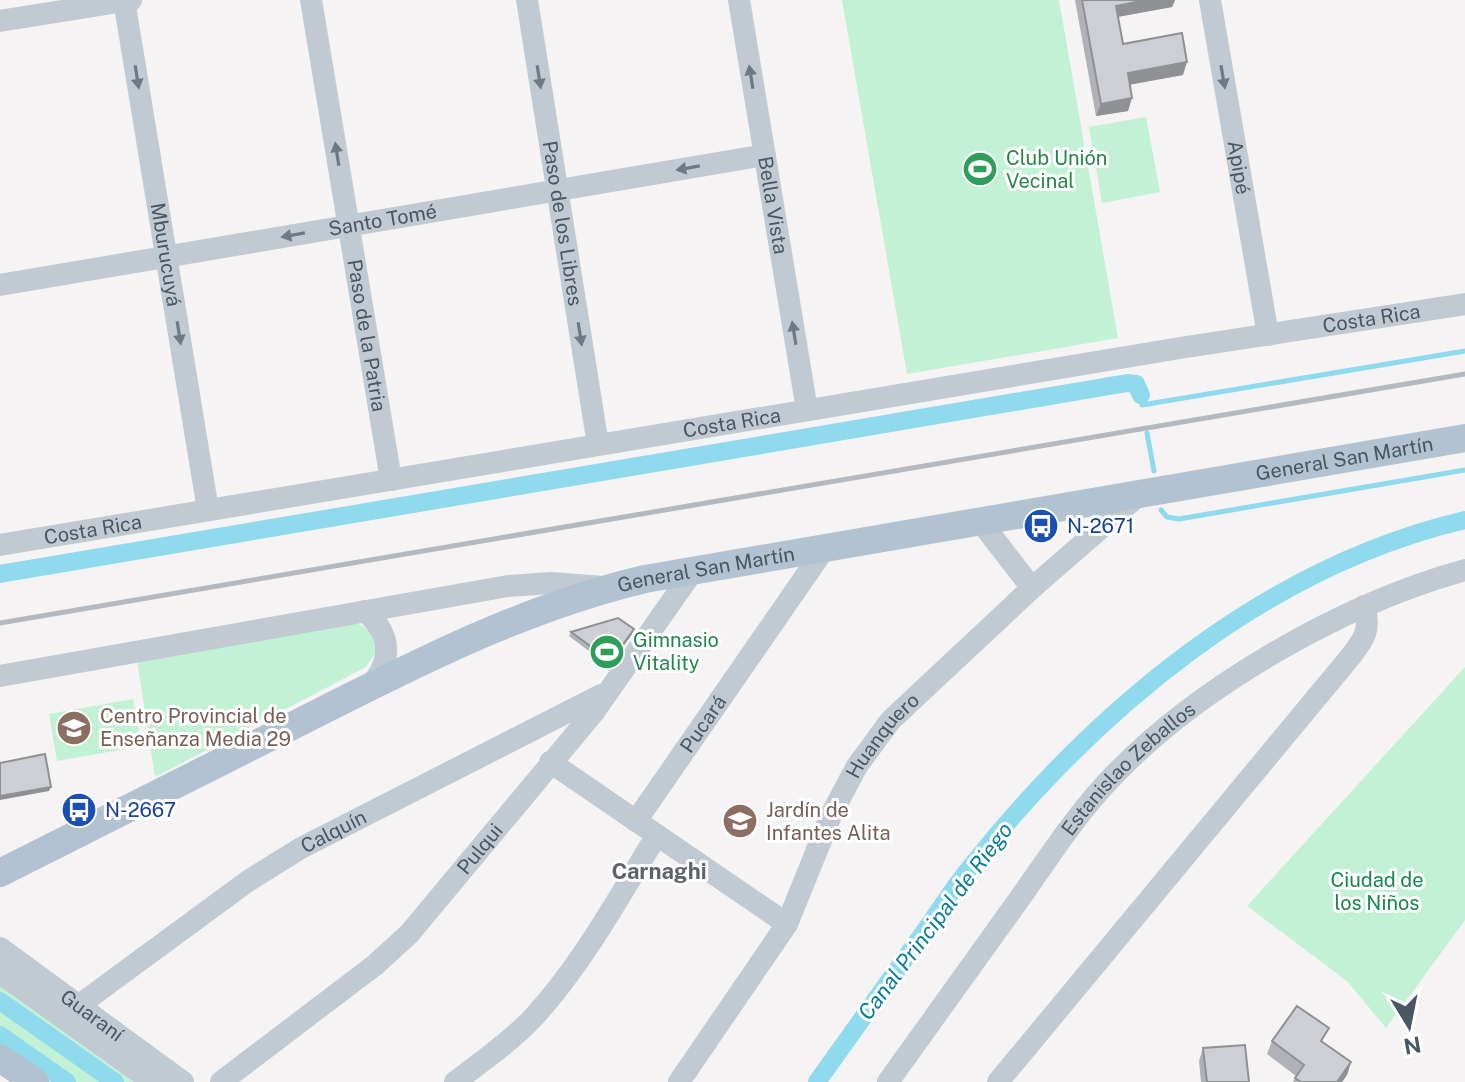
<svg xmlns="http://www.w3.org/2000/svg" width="1465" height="1082" font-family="'Public Sans',sans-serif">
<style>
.green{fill:#c3f1d5}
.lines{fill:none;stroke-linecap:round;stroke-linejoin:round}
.stream{stroke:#90daee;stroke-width:5}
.canal{stroke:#90daee;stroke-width:18}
.minor{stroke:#c1cad2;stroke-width:22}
.major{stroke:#b3c2d1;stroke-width:28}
.rail{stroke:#b5b8bd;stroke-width:5}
.wall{fill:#b0b2b7}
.shaded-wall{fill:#909195}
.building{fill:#cdcfd5;stroke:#909195;stroke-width:2}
.oneway{fill:#6e7983}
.labels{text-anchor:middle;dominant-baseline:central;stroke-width:6;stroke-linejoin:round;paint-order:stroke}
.leisure-label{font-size:20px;fill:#27864d;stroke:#fff;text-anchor:start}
.street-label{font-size:20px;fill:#4a5661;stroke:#fff}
.transit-label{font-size:20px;fill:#164399;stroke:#fff;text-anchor:start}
.education-label{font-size:20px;fill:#785e54;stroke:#fff;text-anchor:start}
.park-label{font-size:20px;fill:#17864f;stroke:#fff}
.neighbourhood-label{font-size:22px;font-weight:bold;fill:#5f6368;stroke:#fff}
.water-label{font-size:22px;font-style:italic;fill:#0c7c9b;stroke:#fff}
</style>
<rect width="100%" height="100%" fill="#f5f3f3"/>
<!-- green -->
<g class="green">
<polygon points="842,0 1059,0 1118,338 907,374"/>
<polygon points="1146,117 1160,192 1102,203 1089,127"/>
<path d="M355,623C371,627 373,637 376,652L366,667L155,777L137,660Z"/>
<polygon points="1465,667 1465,920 1386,1028 1347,981 1247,906"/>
<polygon points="133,699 142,746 57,761 49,714"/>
<polygon points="0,984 137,1082 48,1082 0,1048"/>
</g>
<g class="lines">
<!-- stream -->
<g class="stream">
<polyline points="1142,405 1465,351"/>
<polyline points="1147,433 1154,471"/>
<polyline points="1161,510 1167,517 1179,519 1465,470"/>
</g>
<!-- canal -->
<g class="canal">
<polyline points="0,574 1127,383 1136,384 1141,395"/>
<polyline points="0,1001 115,1082"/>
<polyline points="0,1035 67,1082"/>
<path d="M817,1082C851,1034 885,987 919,939C937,914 953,888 972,865C1098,708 1265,567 1465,520"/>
</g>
<!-- minor -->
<g class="minor">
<path id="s1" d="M124,0L208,510"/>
<path id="s2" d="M311,0L391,480"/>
<path id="s3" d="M527,0L598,445"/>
<path id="s4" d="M739,0L807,410"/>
<path id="s5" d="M1210,0L1268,335"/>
<polyline points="0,21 131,0"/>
<path id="s6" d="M0,285L765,155"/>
<polyline points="980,521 1032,588"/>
<path id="s7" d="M0,545L1180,348L1465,304"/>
<path d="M365,611C392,635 393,661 369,687"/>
<polyline points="0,676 508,586 551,583 603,587"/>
<polyline points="550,762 787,924"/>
<path id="s8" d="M636,821L825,548"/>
<path id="s9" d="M0,948L183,1082"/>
<polyline points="0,973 153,1082"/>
<path id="s10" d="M78,1006L248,881L301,848L601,695"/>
<path id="s11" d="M221,1082L375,965L409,934L594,712L693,571"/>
<path d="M455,1082C481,1062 509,1043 532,1019C582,965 618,898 657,835"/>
<path id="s12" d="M679,1082L787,924L832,813L857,766L890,721L1032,588L1140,494"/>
<path id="s13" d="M888,1082C930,1023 973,964 1015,905C1043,866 1069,825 1101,789C1189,691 1339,605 1465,570"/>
<path d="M998,1082L1351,656C1365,638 1371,629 1364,606"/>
</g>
<!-- major -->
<g class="major">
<path id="s14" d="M0,873C99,823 199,773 298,723C411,666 522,608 645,579L1465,438"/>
<polyline points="0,1058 35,1082"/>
</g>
<!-- rail -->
<polyline class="rail" points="0,623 1465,374"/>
</g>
<!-- wall -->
<g class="wall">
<polygon points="1075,0 1175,0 1172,7 1118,17 1123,44 1183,75 1130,84 1128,111 1096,116"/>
<polygon points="571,632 632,634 609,666 569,636"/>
<polygon points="1272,1041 1323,1043 1351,1062 1347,1075 1342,1082 1293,1082 1296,1076 1267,1054"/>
<polygon points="1203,1048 1249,1082 1201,1082 1199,1061"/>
</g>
<!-- shaded-wall -->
<g class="shaded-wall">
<polygon points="1146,0 1175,0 1172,7 1111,18 1116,6"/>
<polygon points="1187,62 1183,75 1123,86 1128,73"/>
<polygon points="1132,98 1128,111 1096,116 1101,104"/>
<polygon points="634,629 632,634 609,666 611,661"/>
<polygon points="51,787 49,791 0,800 0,796"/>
<polygon points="1351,1062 1347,1075 1342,1082 1337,1082"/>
</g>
<!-- building -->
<g class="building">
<polygon points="1082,0 1146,0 1116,6 1123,44 1182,33 1187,62 1128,73 1132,98 1101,104"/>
<polygon points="618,618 634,629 611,661 571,632"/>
<polygon points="45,754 51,787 0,796 0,763"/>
<polygon points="1297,1006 1329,1028 1321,1041 1351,1062 1337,1082 1301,1082 1295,1078 1304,1065 1272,1041"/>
<polygon points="1245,1045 1249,1082 1207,1082 1203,1048"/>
</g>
<!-- one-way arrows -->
<defs><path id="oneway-solid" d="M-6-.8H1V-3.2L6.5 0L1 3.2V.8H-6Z" transform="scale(2)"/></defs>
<g class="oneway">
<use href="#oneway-solid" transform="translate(137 77) rotate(81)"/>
<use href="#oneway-solid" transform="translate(539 77) rotate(81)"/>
<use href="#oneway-solid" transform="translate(751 77) rotate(-99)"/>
<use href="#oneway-solid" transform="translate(1223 77) rotate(80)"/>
<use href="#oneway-solid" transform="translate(337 154) rotate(-99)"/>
<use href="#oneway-solid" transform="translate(688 168) rotate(170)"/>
<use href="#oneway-solid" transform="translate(293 235) rotate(170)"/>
<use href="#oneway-solid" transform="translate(179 333) rotate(81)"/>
<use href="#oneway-solid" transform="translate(794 333) rotate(-99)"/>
<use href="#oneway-solid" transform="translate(580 334) rotate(81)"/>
</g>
<!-- icons -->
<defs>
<symbol id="stadium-disc" viewBox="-11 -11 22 22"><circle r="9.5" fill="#2e9e5b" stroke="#fff"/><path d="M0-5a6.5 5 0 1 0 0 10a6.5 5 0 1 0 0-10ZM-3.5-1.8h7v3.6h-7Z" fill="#fff"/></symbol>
<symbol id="bus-disc" viewBox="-11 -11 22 22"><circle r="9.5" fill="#1a4fb4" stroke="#fff"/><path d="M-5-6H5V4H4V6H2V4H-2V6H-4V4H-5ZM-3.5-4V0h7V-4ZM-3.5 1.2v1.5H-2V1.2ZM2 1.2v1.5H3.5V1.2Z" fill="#fff"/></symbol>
<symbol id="school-disc" viewBox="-11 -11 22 22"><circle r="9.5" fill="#8d6e63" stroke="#fff"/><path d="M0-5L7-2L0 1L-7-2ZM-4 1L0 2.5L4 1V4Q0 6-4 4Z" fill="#fff"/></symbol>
</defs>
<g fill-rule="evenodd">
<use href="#stadium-disc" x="960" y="149" width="40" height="40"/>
<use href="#bus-disc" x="1021" y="506" width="40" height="40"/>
<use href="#stadium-disc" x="587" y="632" width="40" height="40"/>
<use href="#school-disc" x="54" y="708" width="40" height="40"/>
<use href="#bus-disc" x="59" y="790" width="40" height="40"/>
<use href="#school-disc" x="720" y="801" width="40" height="40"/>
</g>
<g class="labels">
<!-- leisure labels -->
<g class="leisure-label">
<text x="1006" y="158">Club Unión<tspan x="1006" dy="23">Vecinal</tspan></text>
<text x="633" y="640">Gimnasio<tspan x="633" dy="23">Vitality</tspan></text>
</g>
<!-- street labels -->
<g class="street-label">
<text stroke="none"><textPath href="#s5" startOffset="170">Apipé</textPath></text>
<text stroke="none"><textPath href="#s4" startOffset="208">Bella Vista</textPath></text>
<text stroke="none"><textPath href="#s6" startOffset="388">Santo Tomé</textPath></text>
<text stroke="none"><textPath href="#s3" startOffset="226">Paso de los Libres</textPath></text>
<text stroke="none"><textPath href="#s1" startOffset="258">Mburucuyá</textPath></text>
<text stroke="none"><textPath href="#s7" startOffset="1390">Costa Rica</textPath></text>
<text stroke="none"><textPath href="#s2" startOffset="340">Paso de la Patria</textPath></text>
<text stroke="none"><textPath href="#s7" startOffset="742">Costa Rica</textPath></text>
<text stroke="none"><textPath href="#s14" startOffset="1420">General San Martín</textPath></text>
<text stroke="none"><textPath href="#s7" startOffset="94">Costa Rica</textPath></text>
<text stroke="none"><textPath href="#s14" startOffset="772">General San Martín</textPath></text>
<text stroke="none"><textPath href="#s8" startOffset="118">Pucará</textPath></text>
<text stroke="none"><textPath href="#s12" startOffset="404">Huanquero</textPath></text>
<text stroke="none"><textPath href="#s13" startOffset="396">Estanislao Zeballos</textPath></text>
<text stroke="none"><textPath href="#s10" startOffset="310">Calquín</textPath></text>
<text stroke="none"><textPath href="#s11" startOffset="350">Pulqui</textPath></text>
<text stroke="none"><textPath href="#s9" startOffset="114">Guaraní</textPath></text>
</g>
<!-- transit labels -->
<g class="transit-label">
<text x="1067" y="526">N-2671</text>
<text x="105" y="810">N-2667</text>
</g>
<!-- education labels -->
<g class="education-label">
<text x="100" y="716">Centro Provincial de<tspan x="100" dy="23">Enseñanza Media 29</tspan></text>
<text x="766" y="810">Jardín de<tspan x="766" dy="23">Infantes Alita</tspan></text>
</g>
<!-- park labels -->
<g class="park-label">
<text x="1377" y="880">Ciudad de<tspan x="1377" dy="23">los Niños</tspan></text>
</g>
<!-- neighbourhood labels -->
<g class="neighbourhood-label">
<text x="659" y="871">Carnaghi</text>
</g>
<!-- water labels -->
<g class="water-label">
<text transform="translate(935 921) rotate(-53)">Canal Principal de Riego</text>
</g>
</g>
<!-- north arrow -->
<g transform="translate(1409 1026) rotate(170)" stroke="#ffffff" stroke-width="6" paint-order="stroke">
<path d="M0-6L14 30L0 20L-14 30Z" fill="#4a5661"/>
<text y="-12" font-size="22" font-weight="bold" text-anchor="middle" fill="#4a5661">N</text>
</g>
</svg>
